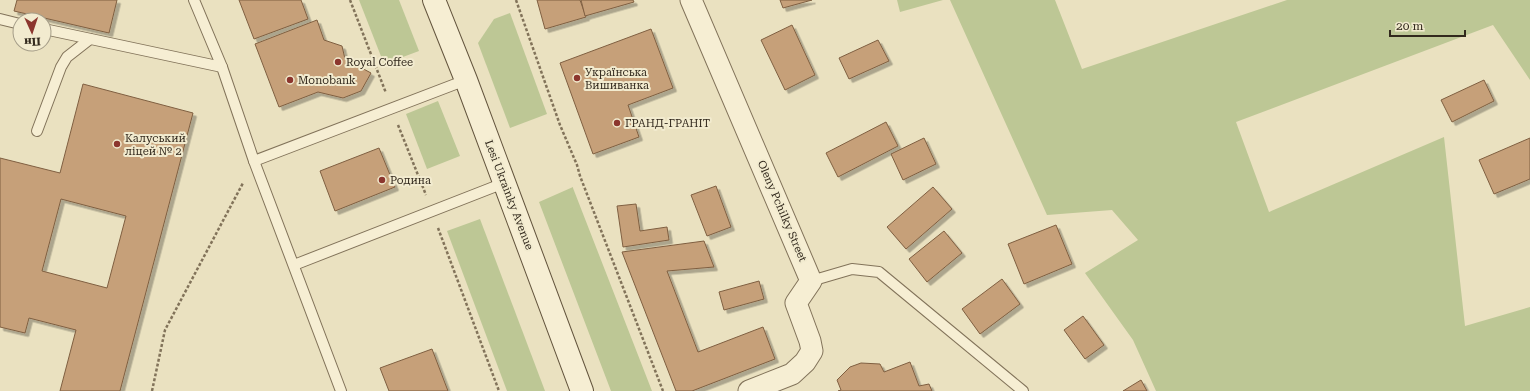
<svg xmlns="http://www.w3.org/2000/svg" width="1530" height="391" font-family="'Roboto Serif',serif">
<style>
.green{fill:#bdc795}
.building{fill:#c6a079;stroke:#7f5f41;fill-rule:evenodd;filter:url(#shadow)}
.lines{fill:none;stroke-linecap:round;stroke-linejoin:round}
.lane-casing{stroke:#82735a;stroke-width:12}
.street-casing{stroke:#82735a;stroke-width:23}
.secondary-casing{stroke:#63543d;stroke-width:24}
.path{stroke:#82735a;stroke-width:2.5;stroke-dasharray:3 2;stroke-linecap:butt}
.lane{stroke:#f6eed3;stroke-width:10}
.street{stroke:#f6eed3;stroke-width:21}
.secondary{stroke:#f6eed3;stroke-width:22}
.poi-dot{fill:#8c362e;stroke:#f2ebcf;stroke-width:1.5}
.labels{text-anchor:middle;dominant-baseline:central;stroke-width:4;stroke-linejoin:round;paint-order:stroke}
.poi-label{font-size:11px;fill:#32291d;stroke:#f2ebcf;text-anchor:start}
.street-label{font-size:11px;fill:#32291d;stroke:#f2ebcf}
</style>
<defs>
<filter id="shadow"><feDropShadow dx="3.5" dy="3.5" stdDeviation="0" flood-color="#0004"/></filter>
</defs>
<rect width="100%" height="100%" fill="#eae1c0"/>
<!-- green -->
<g class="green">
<polygon points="359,0 399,0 419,51 384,64"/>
<polygon points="897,0 943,0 900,12"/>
<polygon points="950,0 1055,0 1082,69 1287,0 1530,0 1530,80 1493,25 1236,122 1269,212 1444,137 1465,326 1530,307 1530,391 1156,391 1133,340 1085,273 1138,240 1112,210 1047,215"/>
<polygon points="510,13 547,114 510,128 478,43 494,19"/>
<polygon points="438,101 460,156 427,169 406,114"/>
<polygon points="573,187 573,188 652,391 611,391 539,202"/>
<polygon points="480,219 545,391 507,391 447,231"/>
</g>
<!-- building -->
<g class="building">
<polygon points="17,0 117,0 109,33 14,11"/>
<polygon points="239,0 301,0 308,19 254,39"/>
<polygon points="537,0 580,0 586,17 545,29"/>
<polygon points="581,0 633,0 634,2 585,16"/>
<polygon points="780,0 812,0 783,8"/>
<polygon points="317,20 324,40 342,46 345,59 371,73 361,91 343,98 318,92 279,107 255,44"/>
<polygon points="792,25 815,75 785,90 761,40"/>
<polygon points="651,29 673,88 628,105 639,137 593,154 560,63"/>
<polygon points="878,40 889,61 849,79 839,58"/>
<polygon points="1484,80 1494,101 1452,122 1441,100"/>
<path d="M83,84L193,113L120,391H60L76,330L29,318L25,333L0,327V158L60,173ZM61,199L126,216L107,288L42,271Z"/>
<polygon points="886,122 898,146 838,177 826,153"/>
<polygon points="924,138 936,164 903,180 891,154"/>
<polygon points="1530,138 1530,179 1494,194 1479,160"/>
<polygon points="379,148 395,187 335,211 320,171"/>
<polygon points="716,186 731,227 707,236 691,195"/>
<polygon points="933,187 952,209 906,249 887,227"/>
<polygon points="636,204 640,231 667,227 669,240 623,247 617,206"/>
<polygon points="1056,225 1072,264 1024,284 1008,244"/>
<polygon points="944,231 962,253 927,282 909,259"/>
<polygon points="704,241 714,267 667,271 698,352 763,327 775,359 692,391 676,391 622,252"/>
<polygon points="1002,279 1020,304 980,334 962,309"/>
<polygon points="759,281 764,299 724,310 719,292"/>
<polygon points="1083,316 1104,345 1085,359 1064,330"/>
<polygon points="432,349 448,391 389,391 380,368"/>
<polygon points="910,362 919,386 929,384 932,391 838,391 841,390 837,380 850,367 861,363 880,364 884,372"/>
<polygon points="1141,380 1147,391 1123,391"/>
</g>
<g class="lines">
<defs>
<g id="lane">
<polyline points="194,0 222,67 254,161 341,391"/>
<polyline points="0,19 20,24"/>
<polyline points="44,29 222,67"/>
<polyline points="37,131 61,67 67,57 90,39"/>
<polyline points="254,161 466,80"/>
<polyline points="294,265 504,183"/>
<polyline points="811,281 852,269 879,272 1023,391"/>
</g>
<polyline id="street" points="691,0 811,281 796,303 810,341 812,351 805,362 792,374 749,391"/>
<polyline id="secondary" points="434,0 466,80 582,391"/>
</defs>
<!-- lane casing -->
<use href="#lane" class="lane-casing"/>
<!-- street casing -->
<use href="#street" class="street-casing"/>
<!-- secondary casing -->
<use href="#secondary" class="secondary-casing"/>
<!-- path -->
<g class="path">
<polyline points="350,0 386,93"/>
<polyline points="516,0 560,125 577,165 580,176 663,391"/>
<polyline points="398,125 426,195"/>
<polyline points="438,228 499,391"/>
<polyline points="152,391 165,330 243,183"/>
</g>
<!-- lane -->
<use href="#lane" class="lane"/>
<!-- street -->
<use href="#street" class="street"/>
<!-- secondary -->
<use href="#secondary" class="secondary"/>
</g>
<!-- markers -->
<g class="poi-dot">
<circle cx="338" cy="62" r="4"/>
<circle cx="577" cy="78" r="4"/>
<circle cx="290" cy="80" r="4"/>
<circle cx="617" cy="123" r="4"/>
<circle cx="117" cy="144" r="4"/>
<circle cx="382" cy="180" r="4"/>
</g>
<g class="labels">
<!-- poi labels -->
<g class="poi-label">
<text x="346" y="62">Royal Coffee</text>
<text x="585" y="72">Українська<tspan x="585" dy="13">Вишиванка</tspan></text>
<text x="298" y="80">Monobank</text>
<text x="625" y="123">ГРАНД-ГРАНІТ</text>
<text x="125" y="138">Калуський<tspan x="125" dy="13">ліцей № 2</tspan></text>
<text x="390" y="180">Родина</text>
</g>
<!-- street labels -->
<g class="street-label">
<text transform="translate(509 195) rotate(69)">Lesi Ukrainky Avenue</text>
<text transform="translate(782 211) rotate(67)">Oleny Pchilky Street</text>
</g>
</g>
<!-- north arrow -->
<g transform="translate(32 32) rotate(177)"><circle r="19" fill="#f2ebcf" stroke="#a59d88"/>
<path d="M0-3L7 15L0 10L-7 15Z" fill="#8c362e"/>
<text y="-6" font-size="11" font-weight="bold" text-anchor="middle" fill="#32291d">Пн</text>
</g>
<!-- scale -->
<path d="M1390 30v6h75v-6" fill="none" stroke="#32291d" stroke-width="2"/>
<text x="1396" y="30" font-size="12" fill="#32291d" stroke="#f2ebcf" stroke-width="3" paint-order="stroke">20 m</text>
</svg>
